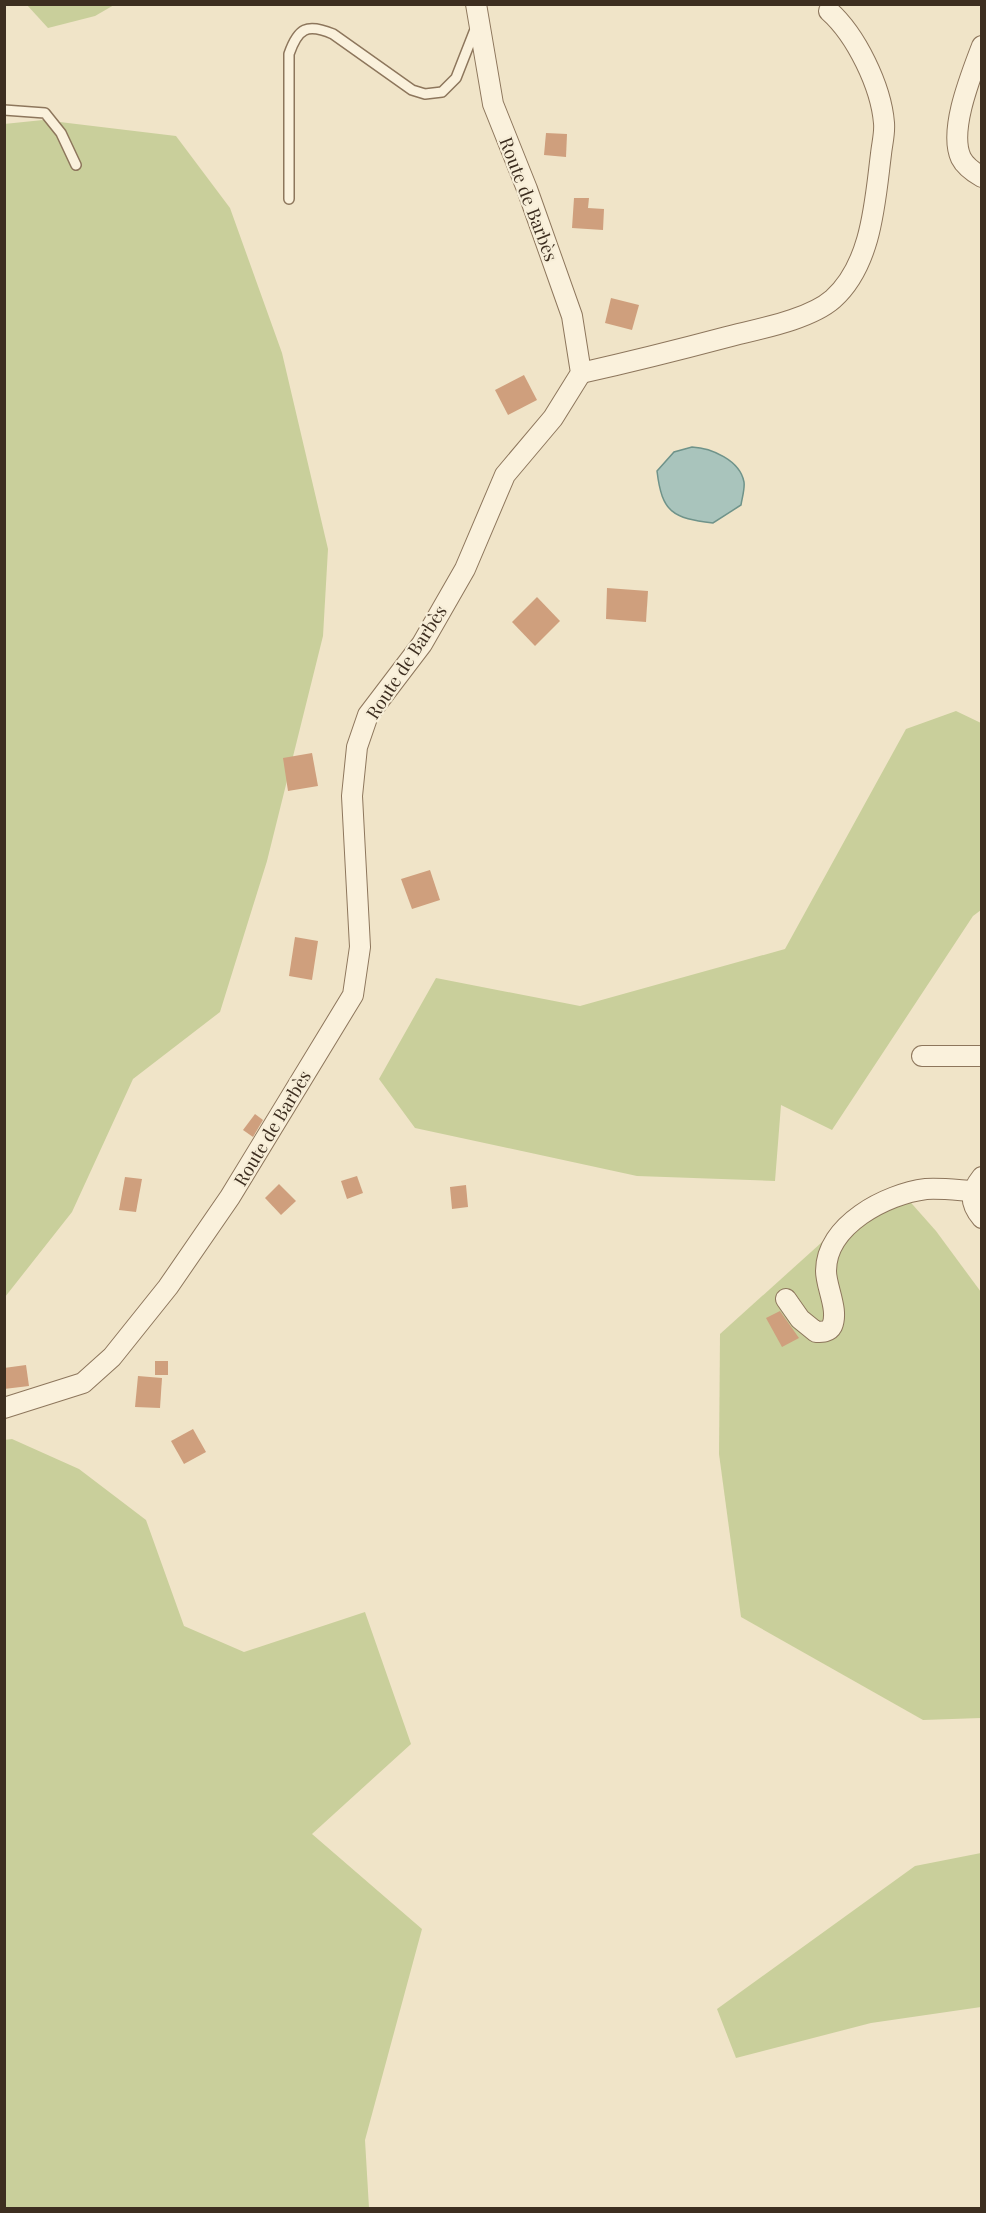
<svg xmlns="http://www.w3.org/2000/svg" width="986" height="2213" font-family="'Playfair Display',serif">
<style>
.green{fill:#c9cf9b}
.water{fill:#a9c4bc;stroke:#6f938a;stroke-width:1.5}
.building{fill:#cf9f7d}
.lines{fill:none;stroke-linecap:round;stroke-linejoin:round}
.lane-casing{stroke:#8d765c;stroke-width:12}
.street-casing{stroke:#8d765c;stroke-width:22}
.lane{stroke:#faf1dc;stroke-width:9}
.street{stroke:#faf1dc;stroke-width:20}
.labels{text-anchor:middle;dominant-baseline:central;stroke-width:4.5;stroke-linejoin:round;paint-order:stroke}
.street-label{font-size:18px;fill:#3d2e20;stroke:#f7eed8}
</style>
<rect width="100%" height="100%" fill="#f0e4c8"/>
<!-- green -->
<g class="green">
<polygon points="27,5 114,5 95,16 48,28"/>
<polygon points="43,120 176,136 230,208 282,353 328,549 323,636 267,861 220,1012 133,1079 72,1212 5,1297 4,124"/>
<polygon points="956,711 981,723 981,910 973,916 832,1130 781,1105 775,1181 637,1176 415,1128 379,1079 436,978 580,1006 785,949 906,729"/>
<polygon points="905,1196 936,1231 981,1292 981,1718 923,1720 741,1617 719,1454 720,1334 821,1243"/>
<polygon points="12,1439 79,1469 146,1520 184,1626 244,1652 365,1612 411,1744 312,1834 422,1929 365,2140 369,2208 5,2208 4,1440"/>
<polygon points="981,1853 981,2007 871,2023 736,2058 717,2009 915,1866"/>
</g>
<!-- water -->
<path class="water" d="M692,447C711,448 740,460 744,482C745,489 742,498 741,505L713,523C673,518 662,513 657,471L674,452Z"/>
<!-- building -->
<g class="building">
<polygon points="546,133 567,134 566,157 544,155"/>
<polygon points="574,198 589,198 588,208 604,209 603,230 572,228"/>
<polygon points="611,298 639,305 632,330 605,323"/>
<polygon points="524,375 537,400 508,415 495,390"/>
<polygon points="607,588 648,591 646,622 606,619"/>
<polygon points="537,597 560,621 535,646 512,622"/>
<polygon points="312,753 318,786 288,791 283,758"/>
<polygon points="430,870 440,900 412,909 401,879"/>
<polygon points="295,937 318,941 312,980 289,976"/>
<polygon points="255,1114 263,1120 253,1137 243,1130"/>
<polygon points="357,1176 363,1193 347,1199 341,1181"/>
<polygon points="125,1177 142,1179 136,1212 119,1210"/>
<polygon points="279,1184 296,1201 281,1215 265,1198"/>
<polygon points="466,1185 468,1207 452,1209 450,1187"/>
<polygon points="780,1311 799,1338 782,1347 766,1318"/>
<rect x="155" y="1361" width="13" height="14"/>
<polygon points="26,1365 29,1386 4,1389 4,1368"/>
<polygon points="138,1376 162,1378 160,1408 135,1407"/>
<polygon points="193,1429 206,1452 184,1464 171,1441"/>
</g>
<g class="lines">
<defs>
<g id="lane">
<polyline points="4,110 45,113 61,133 76,165"/>
<path d="M289,199V54C298,28 307,23 333,34L412,90L425,94L442,92L456,78L476,27"/>
</g>
<g id="street">
<path d="M982,46C972,73 948,130 961,158C965,166 975,173 982,177"/>
<path d="M581,373C630,362 678,350 727,337C758,329 809,320 833,299C872,264 875,201 881,154C882,144 885,133 884,123C881,86 856,35 829,11"/>
<polyline points="922,1056 982,1056"/>
<path d="M982,1177C970,1192 969,1203 982,1218"/>
<path d="M786,1299L800,1319L816,1332C822,1332 829,1332 832,1326C839,1310 826,1287 826,1271C826,1225 886,1194 926,1189C940,1188 957,1190 972,1191"/>
<polyline points="4,1408 83,1383 112,1357 168,1287 230,1197 353,995 360,947 352,796 357,747 368,715 422,644 465,569 505,475 553,418 581,373 572,316 527,189 493,104 476,4"/>
</g>
</defs>
<!-- lane casing -->
<use href="#lane" class="lane-casing"/>
<!-- street casing -->
<use href="#street" class="street-casing"/>
<!-- lane -->
<use href="#lane" class="lane"/>
<!-- street -->
<use href="#street" class="street"/>
</g>
<g class="labels">
<!-- street labels -->
<g class="street-label">
<text transform="translate(529 199) rotate(69)">Route de Barbès</text>
<text transform="translate(406 662) rotate(-57)">Route de Barbès</text>
<text transform="translate(272 1128) rotate(-59)">Route de Barbès</text>
</g>
</g>
<!-- border -->
<rect width="986" height="2213" fill="none" stroke="#3d2e20" stroke-width="12"/>
</svg>
